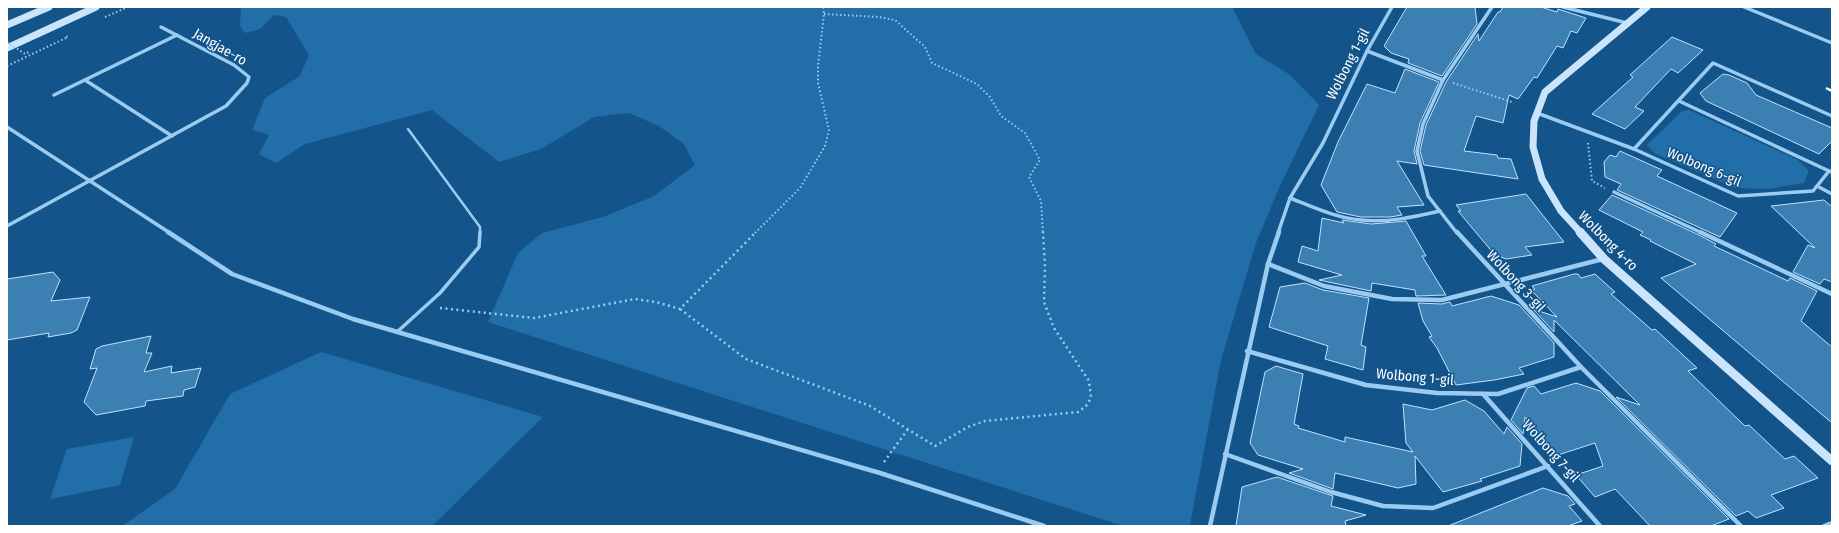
<svg xmlns="http://www.w3.org/2000/svg" width="1839" height="533" font-family="'Fira Sans Condensed',sans-serif">
<style>
.green{fill:#226ea8}
.building{fill:#3c7fb3;stroke:#c1e2fc}
.lines{fill:none;stroke-linecap:round;stroke-linejoin:round}
.path-far1{stroke:#9bcbf0;stroke-width:2;stroke-dasharray:1.5 2.5;stroke-linecap:butt}
.path{stroke:#9bcbf0;stroke-width:2.5;stroke-dasharray:2 3.5;stroke-linecap:butt}
.lane-far1{stroke:#9bcbf0;stroke-width:2.5}
.lane{stroke:#9bcbf0;stroke-width:3.5}
.street-far1{stroke:#9bcbf0;stroke-width:3.5}
.street{stroke:#9bcbf0;stroke-width:4.5}
.secondary-far1{stroke:#c9e4fb;stroke-width:7}
.secondary{stroke:#c9e4fb;stroke-width:9}
.rail{stroke:#fff;stroke-width:2.5;stroke-dasharray:6 2.5;stroke-linecap:butt}
.path-bridge{stroke:#9bcbf0;stroke-width:2;stroke-dasharray:1.5 2.5;stroke-linecap:butt}
.labels{text-anchor:middle;dominant-baseline:central;stroke-width:3;stroke-linejoin:round;paint-order:stroke}
.street-label{font-size:14px;fill:#fff;stroke:#13558a}
</style>
<rect width="100%" height="100%" fill="#13558a"/>
<!-- green -->
<g class="green">
<polygon points="241,7 1232,7 1256,54 1289,74 1319,105 1279,188 1256,243 1221,360 1190,525 1123,526 488,322 518,253 542,233 603,217 654,196 695,165 684,144 659,126 629,113 594,117 541,149 499,162 432,110 305,144 276,163 259,154 269,135 252,130 265,98 300,76 309,55 286,17 274,15 260,29 245,33 240,26"/>
<polygon points="1689,110 1798,160 1809,171 1804,183 1768,189 1736,188 1654,153 1647,145 1682,111"/>
<polygon points="321,352 543,417 432,526 122,526 175,489 230,394"/>
<polygon points="134,437 120,485 50,499 67,449"/>
</g>
<!-- building -->
<g class="building">
<polygon points="1407,7 1475,7 1477,24 1442,76 1408,63 1409,59 1391,53 1384,46"/>
<polygon points="1503,7 1541,7 1557,12 1558,9 1586,18 1577,33 1571,31 1563,48 1557,46 1537,78 1534,77 1518,99 1509,95 1503,123 1476,116 1464,151 1497,155 1498,158 1511,159 1518,179 1424,165 1420,151 1426,125 1446,82 1478,34 1479,41 1498,12 1500,12"/>
<polygon points="1672,37 1703,50 1678,73 1671,69 1635,107 1644,111 1625,129 1592,114 1633,77 1630,75"/>
<polygon points="1405,69 1439,82 1420,123 1414,151 1417,164 1397,161 1424,205 1397,207 1402,215 1390,217 1361,217 1337,212 1321,185 1338,142 1367,84 1395,93"/>
<polygon points="1723,74 1729,75 1747,83 1756,95 1832,128 1832,141 1819,154 1706,101 1700,93"/>
<polygon points="1620,151 1662,170 1657,176 1737,213 1720,237 1617,190 1621,184 1605,177 1604,162 1610,155 1616,157"/>
<polygon points="1526,194 1564,242 1525,247 1532,255 1506,259 1494,254 1458,211 1461,211 1456,205"/>
<polygon points="1612,195 1697,234 1716,244 1714,246 1788,281 1790,278 1817,291 1801,321 1832,347 1832,423 1661,278 1696,264 1650,241 1651,240 1640,235 1643,232 1599,210"/>
<polygon points="1824,200 1832,207 1832,282 1824,279 1820,284 1793,272 1808,245 1815,248 1771,206"/>
<polygon points="1322,218 1344,223 1342,220 1371,224 1406,221 1426,256 1422,256 1446,295 1416,296 1415,290 1372,283 1371,291 1319,280 1342,275 1298,262 1302,246 1318,251"/>
<polygon points="53,272 60,280 51,301 90,297 77,330 71,333 48,337 49,333 7,340 7,279"/>
<polygon points="1574,274 1578,274 1581,278 1595,274 1615,292 1611,294 1652,330 1655,329 1697,368 1688,371 1745,426 1749,425 1785,459 1794,456 1818,478 1771,495 1784,508 1756,518 1748,511 1736,516 1616,397 1640,405 1554,320 1554,332 1533,309 1557,317 1531,290 1535,289 1532,286"/>
<polygon points="1305,283 1323,290 1369,298 1361,345 1366,347 1363,370 1325,359 1328,346 1269,327 1280,287"/>
<polygon points="1491,296 1519,305 1554,343 1554,357 1519,368 1524,374 1494,380 1456,385 1437,348 1429,337 1432,336 1423,321 1418,303 1442,304 1450,302 1452,306"/>
<polygon points="151,336 146,353 152,353 144,372 172,366 171,373 201,368 195,387 184,390 183,396 146,401 145,406 96,415 84,402 97,368 90,369 96,349 102,346"/>
<polygon points="1276,366 1303,374 1294,424 1299,426 1298,428 1345,442 1345,437 1413,452 1406,443 1403,404 1432,410 1465,400 1484,411 1504,434 1507,427 1522,444 1520,466 1480,479 1482,481 1443,492 1415,456 1416,484 1398,488 1335,473 1333,489 1289,473 1303,469 1258,455 1250,443 1265,372"/>
<polygon points="1576,383 1600,391 1729,519 1711,526 1650,526 1615,489 1595,497 1576,475 1603,466 1595,443 1558,455 1525,417 1523,434 1511,420 1527,388 1534,386 1541,394"/>
<polygon points="1277,477 1333,496 1331,506 1366,515 1345,521 1346,526 1236,526 1242,487"/>
<polygon points="1543,488 1568,496 1575,504 1569,506 1582,521 1568,526 1448,526"/>
</g>
<g class="lines">
<!-- path-far1 -->
<g class="path-far1">
<polyline points="824,14 879,17 895,20 925,47 932,63 977,84 990,97 1001,116 1025,133 1040,160 1029,177 1041,201 1043,233"/>
<polyline points="105,17 128,7"/>
<polyline points="7,66 68,37 65,36"/>
<polyline points="1453,83 1512,102"/>
<polyline points="1588,143 1592,181 1605,188"/>
<polyline points="755,233 800,188 825,146 829,130 818,83 818,66 824,14 823,7"/>
</g>
<!-- path -->
<g class="path">
<polyline points="440,308 534,318 635,299 656,302 680,309 756,232"/>
<polyline points="680,309 746,359 870,406 935,446 968,427 985,421 1078,412 1086,406 1091,398 1089,381 1054,328 1044,302 1045,266 1043,232"/>
<polyline points="884,462 908,429"/>
</g>
<!-- lane-far1 -->
<polyline class="lane-far1" points="408,129 480,227 480,233"/>
<!-- lane -->
<polyline class="lane" points="397,332 440,293 479,247 480,232"/>
<!-- street-far1 -->
<g class="street-far1">
<polyline points="1563,7 1627,23"/>
<polyline points="1744,7 1832,43"/>
<polyline points="1367,51 1443,80"/>
<polyline points="85,80 172,136"/>
<polyline points="54,95 177,35"/>
<polyline points="1679,101 1829,171"/>
<polyline points="1537,113 1634,149 1738,196 1813,191 1829,171 1832,172"/>
<polyline points="7,127 170,233"/>
<polyline points="1634,149 1713,63 1832,116"/>
<polyline points="1817,186 1832,194"/>
<polyline points="1614,192 1702,233"/>
<path d="M1290,198C1313,207 1336,218 1361,220C1387,223 1414,217 1440,211"/>
<polyline points="7,226 226,106 247,83 249,77 234,65 161,27"/>
<polyline points="1278,233 1290,198 1323,143 1367,51 1392,7"/>
<polyline points="1457,233 1428,196 1417,151 1423,124 1443,80 1492,7"/>
</g>
<!-- street -->
<g class="street">
<polyline points="168,232 232,274 353,319 880,473 1044,526"/>
<polyline points="1457,232 1581,367 1741,526"/>
<polyline points="1700,232 1832,294"/>
<polyline points="1268,264 1324,286 1392,299 1442,300 1603,259"/>
<polyline points="1247,351 1366,385 1437,393 1498,394 1581,367"/>
<polyline points="1483,394 1600,526"/>
<polyline points="1225,454 1331,492 1383,506 1433,508 1548,466"/>
<polyline points="1210,526 1268,264 1279,232"/>
<polyline points="1824,526 1832,523"/>
</g>
<!-- secondary-far1 -->
<g class="secondary-far1">
<polyline points="7,25 49,7"/>
<polyline points="7,48 96,7"/>
<polyline points="1581,233 1561,211 1542,179 1533,147 1534,121 1545,92 1647,7"/>
</g>
<!-- secondary -->
<polyline class="secondary" points="1580,232 1604,259 1832,461"/>
<!-- rail -->
<polyline class="rail" points="1826,88 1832,91"/>
<!-- path-bridge -->
<polyline class="path-bridge" points="7,42 25,54 30,51"/>
</g>
<g class="labels">
<!-- street labels -->
<g class="street-label">
<text transform="translate(220 47) rotate(30)">Jangjae-ro</text>
<text transform="translate(1348 64) rotate(-63)">Wolbong 1-gil</text>
<text transform="translate(1704 167) rotate(23)">Wolbong 6-gil</text>
<text transform="translate(1608 241) rotate(45)">Wolbong 4-ro</text>
<text transform="translate(1516 281) rotate(47)">Wolbong 3-gil</text>
<text transform="translate(1415 377) rotate(5)">Wolbong 1-gil</text>
<text transform="translate(1551 451) rotate(48)">Wolbong 7-gil</text>
</g>
</g>
<!-- border -->
<rect width="1839" height="533" fill="none" stroke="#ffffff" stroke-width="16"/>
</svg>
